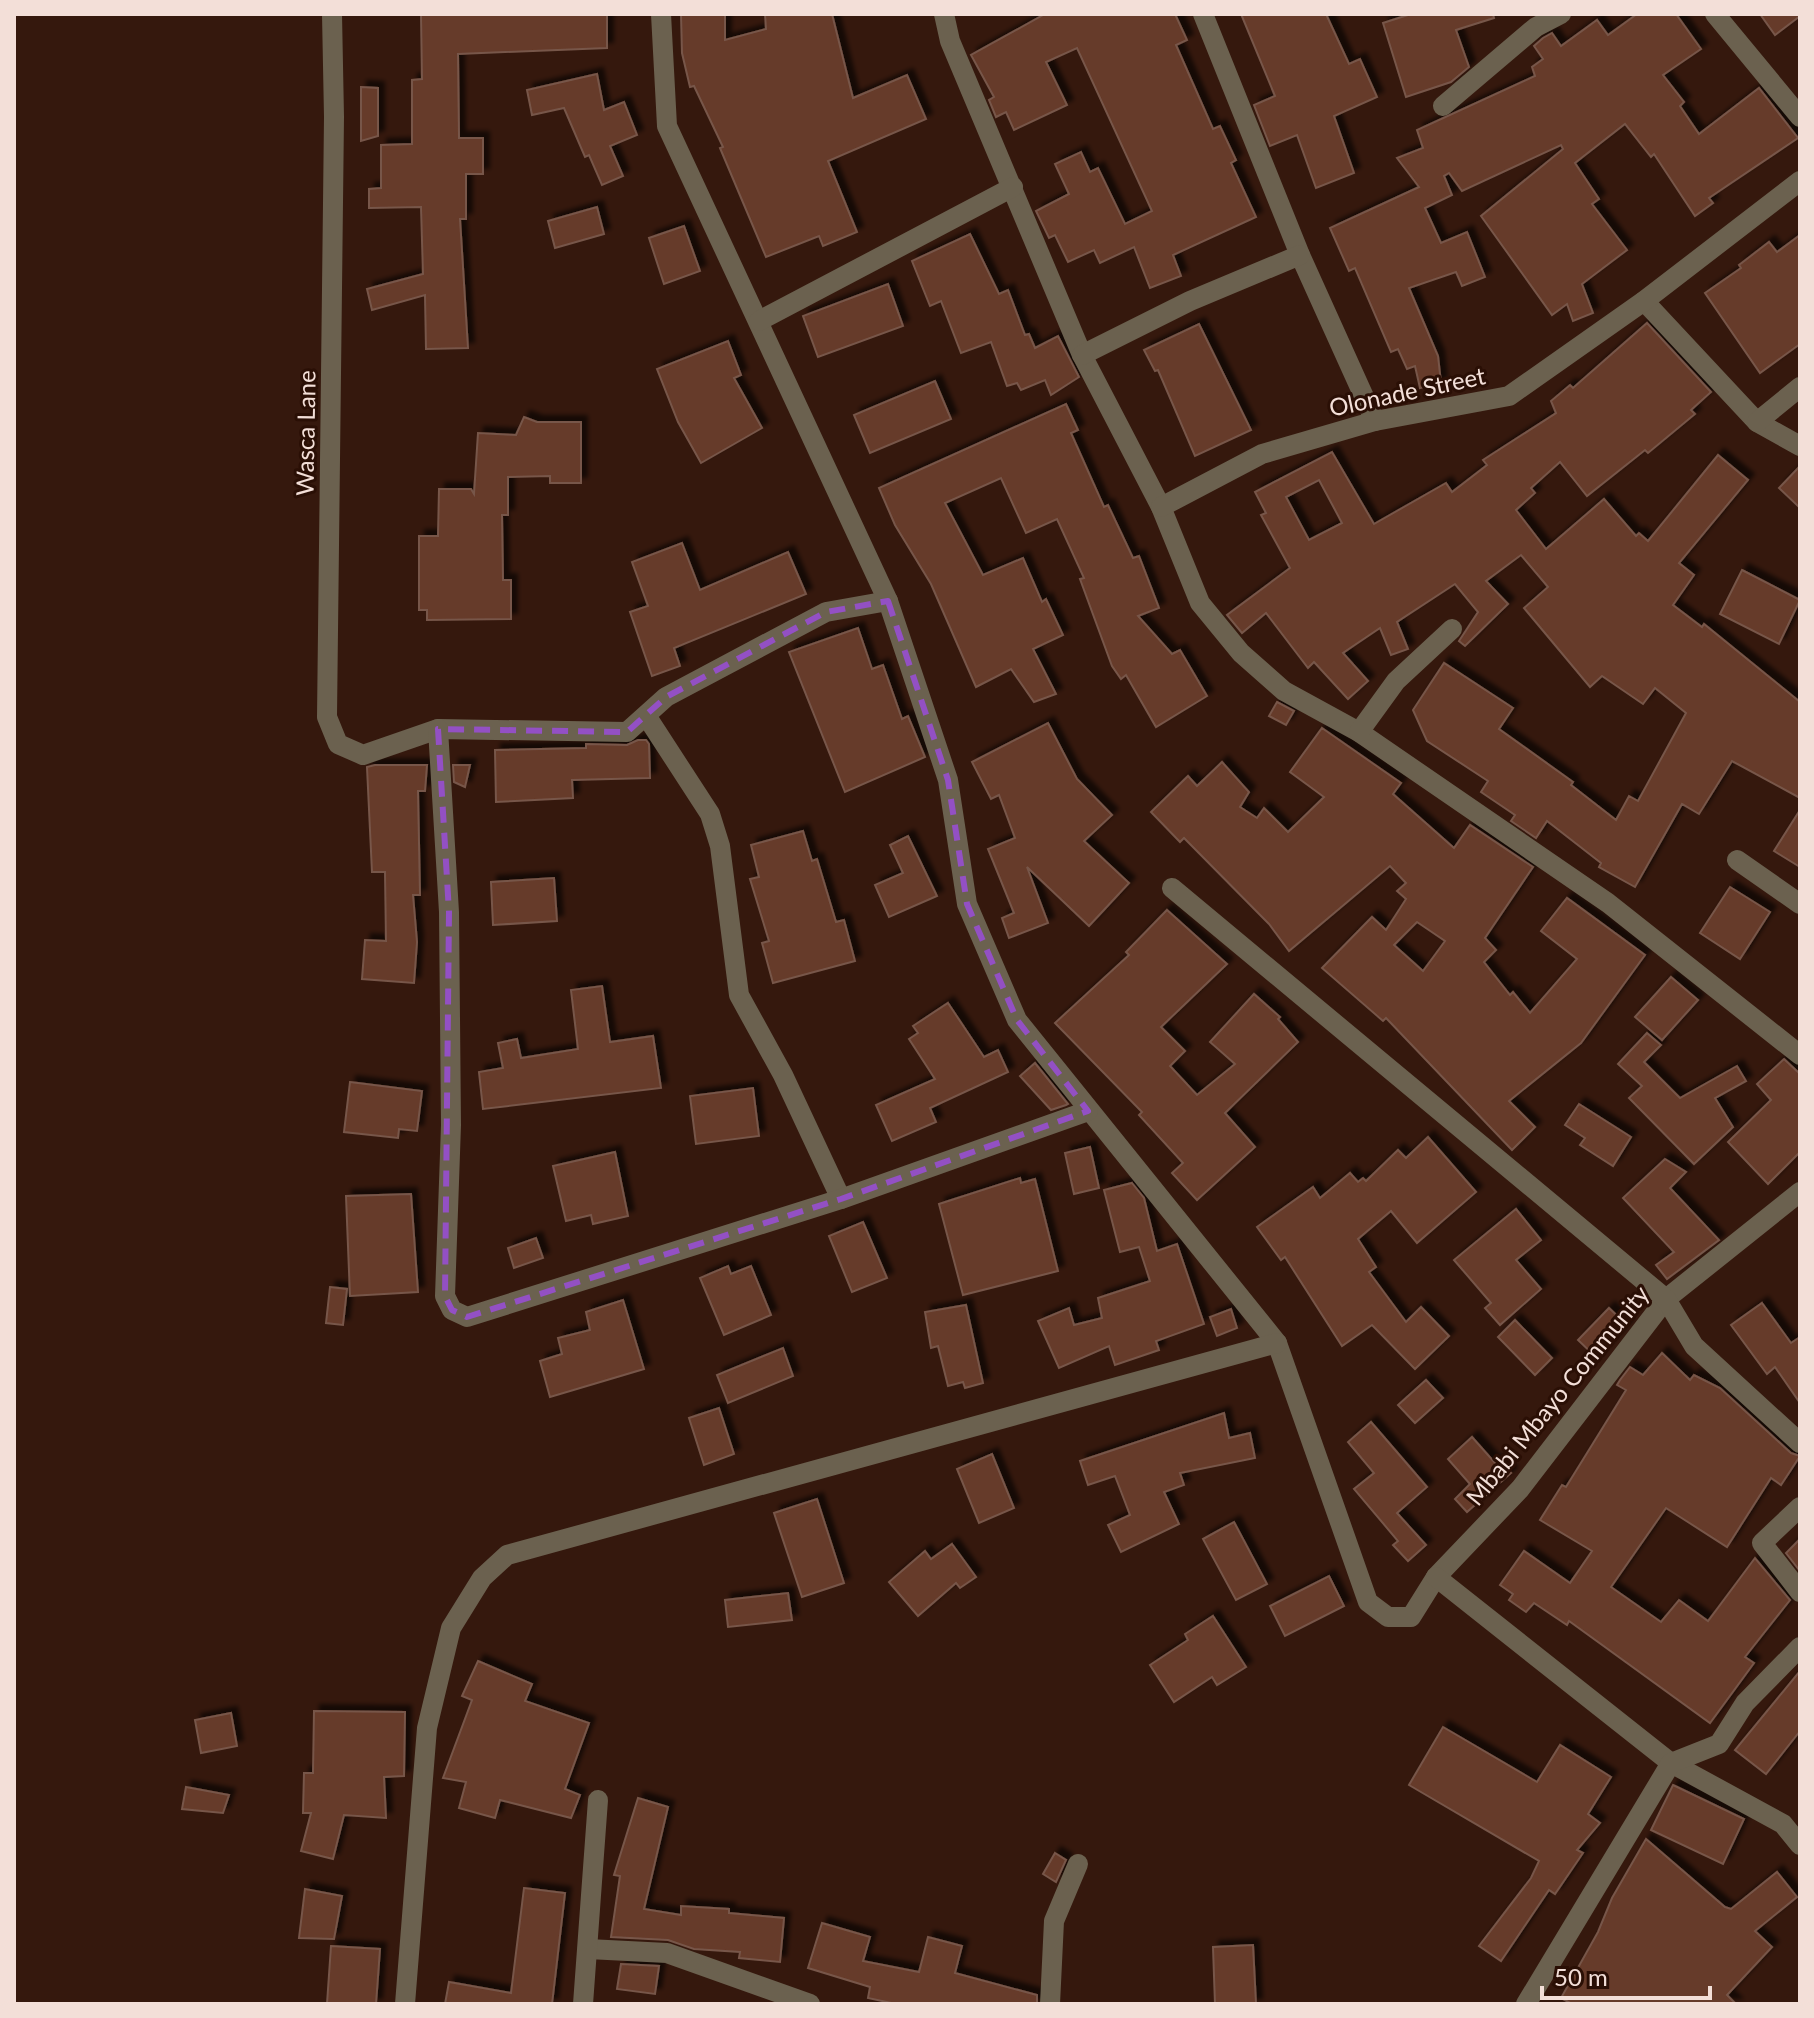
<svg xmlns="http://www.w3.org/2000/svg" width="1814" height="2018" font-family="Lato,sans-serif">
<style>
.building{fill:#663a29;stroke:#775649;stroke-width:2;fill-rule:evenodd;filter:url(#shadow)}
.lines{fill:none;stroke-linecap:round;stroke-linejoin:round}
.minor{stroke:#6b614f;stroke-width:20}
.marked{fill:none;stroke:#9350c4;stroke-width:6;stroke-dasharray:16 10;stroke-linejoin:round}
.labels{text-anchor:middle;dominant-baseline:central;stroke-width:6;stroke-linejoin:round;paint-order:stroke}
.street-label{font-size:24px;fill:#f3dfd8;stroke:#2a0f05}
</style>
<defs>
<filter id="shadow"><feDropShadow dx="6" dy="-6" stdDeviation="2" flood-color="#0009"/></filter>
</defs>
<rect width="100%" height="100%" fill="#35180d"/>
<!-- building -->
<g class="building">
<polygon points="421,14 607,14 607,48 458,54 459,138 483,138 483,174 466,174 466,219 460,219 468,348 426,349 425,295 372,310 367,289 423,274 421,207 369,208 369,189 381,188 381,145 412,144 412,80 422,79"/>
<polygon points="681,14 725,14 725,40 766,29 765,14 832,14 853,98 907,75 926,119 828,161 857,232 823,246 819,236 766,257 720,148 723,147 694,86 690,87 682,53"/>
<polygon points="1045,14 1175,14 1187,40 1176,45 1213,129 1220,126 1236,160 1231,163 1256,217 1173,255 1181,276 1150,288 1134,247 1100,263 1094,250 1068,262 1055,235 1049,238 1036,211 1069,194 1055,164 1081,152 1090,172 1098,168 1125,224 1152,211 1077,48 1046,62 1067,105 1014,130 1006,112 996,117 989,100 994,97 971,55"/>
<polygon points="1241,14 1326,14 1349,64 1360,59 1377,97 1334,116 1354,173 1316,188 1297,135 1270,146 1254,105 1275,96"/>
<polygon points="1411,14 1493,14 1494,18 1456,30 1469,67 1451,82 1406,97 1383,23"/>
<polygon points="1637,14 1676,14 1701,49 1663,75 1684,102 1680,106 1699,134 1759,88 1798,138 1709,198 1713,203 1695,216 1654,154 1651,157 1625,124 1575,163 1599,199 1592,204 1627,250 1582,284 1593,313 1573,321 1567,304 1552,315 1481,216 1563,149 1561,145 1462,191 1449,173 1444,176 1452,195 1425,208 1441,243 1467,232 1485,277 1462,286 1456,272 1409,288 1438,356 1441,383 1420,388 1415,366 1407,369 1398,349 1391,352 1355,268 1349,271 1330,228 1419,187 1397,158 1423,148 1417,130 1535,76 1532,67 1543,59 1534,46 1543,38 1552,33 1561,46 1597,20 1608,35"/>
<polygon points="1760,14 1800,14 1800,16 1775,35"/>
<polygon points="597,74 604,110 624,102 637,135 610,146 623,176 602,185 589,155 585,157 564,108 532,115 527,90"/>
<polygon points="361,87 378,88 378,136 361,141"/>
<polygon points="597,207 604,234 555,248 548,221"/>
<polygon points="684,226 700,271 664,284 649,238"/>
<polygon points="970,234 999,294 1008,290 1025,335 1029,334 1035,348 1058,336 1079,377 1051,395 1045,380 1021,390 1017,383 1007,386 991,342 961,353 941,301 930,306 912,261"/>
<polygon points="1800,235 1800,344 1760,373 1705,293 1741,268 1739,265 1769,242 1777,252"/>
<polygon points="888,284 903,326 818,357 803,316"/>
<path d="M1647,323L1711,392L1691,410L1695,414L1648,453L1645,450L1587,496L1560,462L1531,488L1535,493L1516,510L1546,549L1604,499L1636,536L1639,533L1648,541L1718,455L1748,480L1679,563L1694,575L1673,605L1702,627L1704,624L1800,702V798L1732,761L1699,814L1682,804L1635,887L1599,867L1601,863L1547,821L1536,838L1511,821L1515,815L1481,792L1488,781L1427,741L1413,710L1444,663L1513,708L1499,729L1573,782L1571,785L1616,820L1629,796L1638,801L1686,713L1655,688L1643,704L1602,676L1590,687L1524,608L1548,587L1521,555L1486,581L1508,604L1465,646L1459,641L1478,612L1455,584L1397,622L1408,649L1391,655L1380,628L1343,653L1368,681L1348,699L1314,662L1308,668L1266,613L1242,633L1227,615L1290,568L1261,515L1266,513L1255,492L1332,452L1374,524L1446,483L1452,492L1487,465L1483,460L1556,413L1551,401L1570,385L1573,388ZM1319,480L1342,523L1309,540L1286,497Z"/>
<polygon points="1199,324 1251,430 1195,456 1158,370 1155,371 1144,350"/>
<polygon points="728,341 741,375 734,378 762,428 701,463 678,422 657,369"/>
<polygon points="935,381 951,419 870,453 854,415"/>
<polygon points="1066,404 1078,430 1071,433 1104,507 1108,505 1133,558 1139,556 1159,608 1138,616 1172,654 1180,650 1207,696 1156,727 1126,675 1121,679 1112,666 1080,579 1084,578 1057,519 1026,533 1001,478 945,503 983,575 1023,558 1042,602 1046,599 1063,635 1033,649 1056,694 1034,702 1011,669 976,687 931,584 895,525 879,488"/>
<polygon points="524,417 537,422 581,422 581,483 550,483 550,476 508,477 508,515 502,515 503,580 511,580 511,619 427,620 427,610 419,610 419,536 438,536 439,489 471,489 474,494 478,433 516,435"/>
<polygon points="1800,466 1800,508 1779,488"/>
<polygon points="682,543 700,590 788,552 806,594 674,648 680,666 652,676 630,612 648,606 632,562"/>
<polygon points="1742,570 1800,600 1779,644 1720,614"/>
<polygon points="858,628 872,669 883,665 902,719 908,716 925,757 845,792 789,652"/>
<polygon points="1277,702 1294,711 1286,725 1269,716"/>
<polygon points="1048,723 1077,779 1112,815 1084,841 1129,883 1089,926 1027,867 1048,923 1009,938 1002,918 1014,913 988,849 1015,838 999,795 991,799 972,762"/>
<path d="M1322,728L1401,783L1393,794L1454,848L1470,825L1533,867L1485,938L1496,950L1484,962L1510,995L1513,992L1530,1013L1577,959L1541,931L1567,898L1645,955L1581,1043L1509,1101L1535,1127L1512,1150L1386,1018L1383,1021L1322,968L1372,917L1386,930L1406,899L1397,891L1406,883L1390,866L1289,951L1269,924L1184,838L1180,842L1151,812L1188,776L1197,786L1222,762L1249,792L1240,807L1257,818L1264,808L1288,832L1324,797L1290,772ZM1417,922L1445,941L1423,971L1394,945Z"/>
<polygon points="638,740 646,740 649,744 650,778 572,780 573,798 496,802 495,750 586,748 586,744 627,745"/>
<polygon points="375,765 427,765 425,791 418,791 420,895 413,895 417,942 414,983 362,979 365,940 386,941 385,872 372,872 367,767"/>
<polygon points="453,765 470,765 465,787 454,782"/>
<polygon points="1800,810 1800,867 1774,851"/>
<polygon points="803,831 812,861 817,859 836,922 844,920 855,961 773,983 762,943 769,941 750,879 759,877 751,845"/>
<polygon points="908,836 937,896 889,917 875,885 903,873 890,845"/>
<polygon points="554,878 557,921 493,925 491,882"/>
<polygon points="1730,887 1770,912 1740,959 1700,933"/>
<polygon points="1167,910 1227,964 1161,1027 1185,1051 1170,1066 1197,1095 1235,1064 1210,1042 1254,994 1280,1017 1278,1019 1298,1042 1225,1113 1255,1147 1197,1200 1172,1173 1183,1163 1139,1115 1142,1112 1055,1023 1129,955 1126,952"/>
<polygon points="1671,977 1698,1000 1662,1040 1635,1017"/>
<polygon points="602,986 610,1042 653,1036 661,1088 483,1109 479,1072 503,1068 498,1043 517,1039 521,1058 578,1049 571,990"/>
<polygon points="948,1003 984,1057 998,1050 1008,1072 930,1108 936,1122 892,1141 876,1105 935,1079 909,1039 918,1033 913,1026"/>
<polygon points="1647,1033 1661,1045 1644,1062 1680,1098 1737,1066 1746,1081 1715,1098 1733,1127 1694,1164 1629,1098 1642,1086 1618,1064"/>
<polygon points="1784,1059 1800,1074 1800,1152 1768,1184 1728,1142 1771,1100 1757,1084"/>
<polygon points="1035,1063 1068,1104 1066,1105 1051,1110 1020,1076"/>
<polygon points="350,1082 422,1091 417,1131 399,1129 398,1138 344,1132"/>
<polygon points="753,1088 759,1136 696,1144 690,1096"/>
<polygon points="1579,1104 1631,1137 1613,1166 1580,1145 1585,1138 1565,1125"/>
<polygon points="1428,1137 1476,1192 1417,1243 1391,1211 1358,1239 1376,1267 1369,1272 1406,1322 1421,1307 1449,1336 1415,1369 1372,1325 1342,1346 1285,1257 1281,1260 1257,1227 1313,1187 1320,1198 1350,1173 1358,1182 1363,1178 1366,1181 1398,1150 1406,1158"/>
<polygon points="1090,1147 1099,1188 1074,1194 1065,1153"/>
<polygon points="615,1152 628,1216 593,1224 591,1215 566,1221 553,1166"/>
<polygon points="1665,1159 1686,1172 1670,1188 1719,1240 1667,1279 1656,1265 1674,1252 1623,1198"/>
<polygon points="1020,1178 1021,1183 1035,1179 1058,1271 963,1295 939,1204"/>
<polygon points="1132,1183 1144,1198 1157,1251 1177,1244 1204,1324 1156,1341 1159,1350 1115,1365 1109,1346 1059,1368 1038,1321 1069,1308 1074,1325 1102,1318 1098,1298 1150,1281 1139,1247 1120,1252 1104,1190"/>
<polygon points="411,1194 418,1292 350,1296 346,1196"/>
<polygon points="1516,1209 1541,1240 1516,1260 1541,1289 1500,1325 1485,1308 1491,1303 1454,1260"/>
<polygon points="863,1222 887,1278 852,1292 829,1236"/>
<polygon points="536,1238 543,1258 514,1268 508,1248"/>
<polygon points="728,1266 731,1274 751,1266 771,1315 724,1335 700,1278"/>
<polygon points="330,1287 347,1289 343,1325 326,1323"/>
<polygon points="623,1300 644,1369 550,1397 540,1361 562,1354 558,1338 590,1330 586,1312"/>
<polygon points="1762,1303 1791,1343 1800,1337 1800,1403 1775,1367 1767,1374 1731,1325"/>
<polygon points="966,1305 983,1383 965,1388 963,1382 948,1386 938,1346 931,1348 925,1312"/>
<polygon points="1609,1308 1627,1325 1597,1358 1578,1340"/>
<polygon points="1231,1309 1237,1328 1217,1336 1210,1317"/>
<polygon points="1515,1320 1552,1358 1535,1375 1498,1337"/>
<polygon points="783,1348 793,1376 728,1403 717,1375"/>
<polygon points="1662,1353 1690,1380 1694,1375 1720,1388 1791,1453 1800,1456 1781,1485 1771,1478 1727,1547 1666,1508 1611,1587 1661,1622 1679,1600 1708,1621 1755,1558 1790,1600 1745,1657 1754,1663 1710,1723 1569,1621 1567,1625 1534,1603 1526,1612 1509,1600 1513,1594 1500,1585 1524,1551 1570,1583 1592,1551 1540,1520 1562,1485 1566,1487 1626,1390 1617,1385 1620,1380 1630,1367 1643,1375"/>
<polygon points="1426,1380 1443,1398 1415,1423 1398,1405"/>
<polygon points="719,1408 734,1454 704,1465 689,1418"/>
<polygon points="1224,1413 1229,1438 1250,1433 1255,1458 1180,1473 1184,1485 1164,1492 1179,1524 1121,1552 1108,1525 1130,1515 1115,1476 1088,1485 1080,1461"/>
<polygon points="1371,1422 1427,1487 1397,1513 1426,1545 1408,1561 1393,1545 1398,1541 1354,1489 1374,1473 1348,1442"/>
<polygon points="1472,1437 1495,1463 1499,1460 1511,1473 1467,1512 1455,1499 1470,1484 1448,1459"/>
<polygon points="992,1454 1014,1508 979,1523 957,1469"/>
<polygon points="817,1499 844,1583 802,1597 774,1513"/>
<polygon points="1234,1522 1267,1584 1236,1600 1203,1539"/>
<polygon points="1800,1539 1800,1571 1786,1553"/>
<polygon points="952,1544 976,1577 960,1588 956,1583 918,1616 889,1582 925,1551 931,1559"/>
<polygon points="1329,1576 1344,1606 1285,1636 1270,1606"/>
<polygon points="788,1593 792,1620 728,1627 725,1600"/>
<polygon points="1213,1616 1246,1667 1217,1685 1212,1677 1174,1702 1150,1665 1188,1640 1185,1634"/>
<polygon points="478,1661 532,1684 525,1701 589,1723 565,1789 580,1795 571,1818 500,1800 495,1818 459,1808 466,1782 443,1778 472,1700 462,1696"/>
<polygon points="1800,1671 1800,1731 1766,1774 1735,1750"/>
<polygon points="314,1711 405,1712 404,1776 384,1777 386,1818 344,1815 333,1859 301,1851 311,1813 303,1813 304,1773 313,1773"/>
<polygon points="231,1713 237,1746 201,1753 195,1720"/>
<polygon points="1443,1727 1537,1782 1560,1745 1611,1777 1588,1814 1600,1823 1577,1850 1583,1853 1555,1894 1549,1890 1501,1961 1479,1946 1531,1878 1539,1861 1409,1785"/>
<polygon points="1673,1785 1744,1819 1723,1864 1651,1830"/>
<polygon points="186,1787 229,1795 223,1813 182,1809"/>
<polygon points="638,1798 668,1807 644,1909 681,1915 681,1906 729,1909 729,1913 784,1918 780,1962 739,1958 740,1952 694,1949 668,1940 611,1937 620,1876 614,1875"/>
<polygon points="1646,1839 1725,1907 1731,1909 1777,1872 1797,1897 1755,1931 1772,1947 1727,1995 1736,2004 1572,2004 1561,1998 1598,1932 1612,1898"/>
<polygon points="1055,1853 1066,1860 1056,1882 1043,1874"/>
<polygon points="524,1888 565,1893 552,2004 445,2004 449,1982 511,1993"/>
<polygon points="305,1889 342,1896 334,1939 299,1938"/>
<polygon points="822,1923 870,1937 863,1961 919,1972 928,1937 962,1946 955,1973 1037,1995 1037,2004 896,2004 868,1998 870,1987 808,1968"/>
<polygon points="1253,1945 1256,2004 1215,2004 1213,1947"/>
<polygon points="331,1946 380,1949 376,2004 327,2004"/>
<polygon points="621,1964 659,1966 655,1994 617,1989"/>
</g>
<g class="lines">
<!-- minor -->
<g class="minor">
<polyline points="332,14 334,117 327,717 338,744 363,755 438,729 627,732 666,697 826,612 888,601"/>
<polyline points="661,14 667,126 888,601 948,780 967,904 1017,1020 1277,1343 1368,1602 1388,1617 1411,1617 1436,1577 1520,1489 1666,1299 1800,1192"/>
<polyline points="944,14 950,41 1082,355 1161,507 1200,603 1241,653 1284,691 1359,732 1608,903 1800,1055"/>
<polyline points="1203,14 1300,255 1375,421"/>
<polyline points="1715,14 1800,117"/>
<polyline points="1443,106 1536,27 1561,14"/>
<polyline points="1644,301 1757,422 1800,446"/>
<polyline points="759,321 1013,187"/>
<polyline points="1082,355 1190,301 1300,255"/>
<polyline points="1757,422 1800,387"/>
<polyline points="1161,507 1262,454 1375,421 1509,396 1644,301 1800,181"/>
<polyline points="647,717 710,814 720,846 739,995 783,1075 841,1199"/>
<polyline points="438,729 449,912 451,1125 445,1296 452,1310 467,1317 841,1199 1088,1111"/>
<polyline points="1359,732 1396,681 1452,629"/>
<polyline points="1737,860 1800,904"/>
<polyline points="1172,888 1666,1299 1694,1346 1800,1443"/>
<polyline points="1800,1507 1762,1543 1800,1592"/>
<polyline points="1436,1577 1671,1763 1783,1824 1800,1845"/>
<polyline points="588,1949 667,1953 810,2004"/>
<polyline points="405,2004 427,1728 451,1628 482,1578 507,1555 1277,1343"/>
<polyline points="583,2004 598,1800"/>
<polyline points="1050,2004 1054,1921 1078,1864"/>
<polyline points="1526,2004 1671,1763 1719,1744 1745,1703 1800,1647"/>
</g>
</g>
<!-- marked area -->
<path class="marked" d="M888,601L948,780L967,904L1017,1020L1088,1111L841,1199L467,1317L452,1310L445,1296L449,912L438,729L627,732L666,697L826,612Z"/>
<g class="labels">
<!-- street labels -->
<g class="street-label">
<text transform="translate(1407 391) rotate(-12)">Olonade Street</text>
<text transform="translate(305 433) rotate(-89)">Wasca Lane</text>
<text transform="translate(1557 1395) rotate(-51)">Mbabi Mbayo Community</text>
</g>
</g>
<!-- border -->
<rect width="1814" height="2018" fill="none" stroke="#f3dfd8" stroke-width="32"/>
<!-- scale -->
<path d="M1542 1986v12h168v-12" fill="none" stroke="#f3dfd8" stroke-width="4"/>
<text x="1554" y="1986" font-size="24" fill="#f3dfd8" stroke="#2a0f05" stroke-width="6" paint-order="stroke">50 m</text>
</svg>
